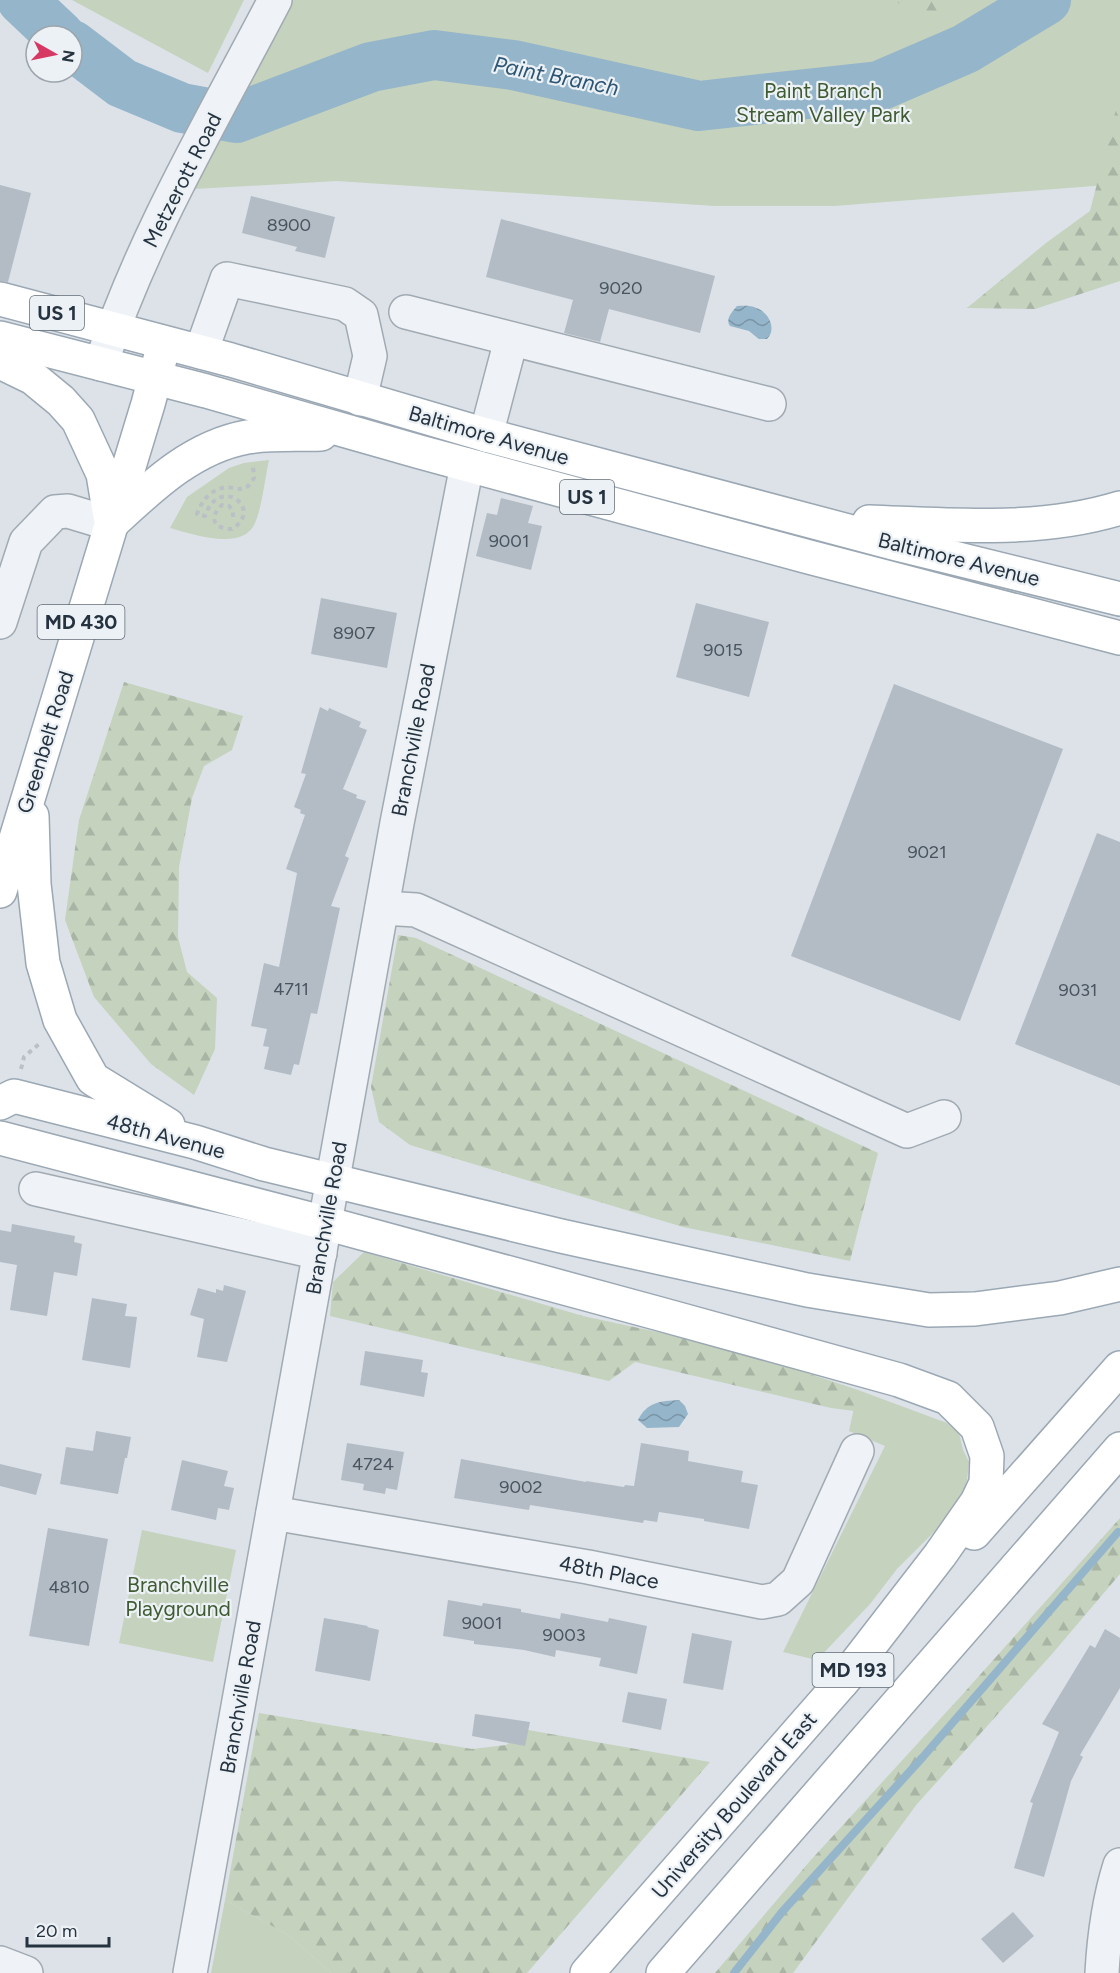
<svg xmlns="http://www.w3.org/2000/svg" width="1120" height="1973" font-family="Figtree,sans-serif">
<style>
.green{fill:#c5d2bd}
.forest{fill:url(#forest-firs)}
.water{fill:url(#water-waves)}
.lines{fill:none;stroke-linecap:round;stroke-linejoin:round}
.stream{stroke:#94b5ca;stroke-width:8}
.river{stroke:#94b5ca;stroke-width:50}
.building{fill:#b3bcc5}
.minor-casing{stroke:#a1aab2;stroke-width:36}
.major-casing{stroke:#9ba8b4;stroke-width:36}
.path{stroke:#bac0c6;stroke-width:4;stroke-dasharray:4.5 4.5;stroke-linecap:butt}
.minor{stroke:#eff2f6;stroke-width:33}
.major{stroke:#fff;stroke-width:33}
.labels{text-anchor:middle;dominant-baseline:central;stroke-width:4.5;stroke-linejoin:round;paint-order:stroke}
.number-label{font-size:18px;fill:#485460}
.shield{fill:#ecf1f5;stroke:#616b76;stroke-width:1.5}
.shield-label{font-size:20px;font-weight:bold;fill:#25323f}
.park-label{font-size:21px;fill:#3f5b32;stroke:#ecf1f5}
.street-label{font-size:21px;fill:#25323f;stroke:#ecf1f5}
.water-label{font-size:22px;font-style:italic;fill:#2d5675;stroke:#ecf1f5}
</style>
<defs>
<pattern id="forest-firs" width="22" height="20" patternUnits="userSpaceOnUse" patternTransform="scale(1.5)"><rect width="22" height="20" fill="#c5d2bd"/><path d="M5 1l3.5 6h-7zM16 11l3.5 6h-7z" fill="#a9b5a4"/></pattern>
<pattern id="water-waves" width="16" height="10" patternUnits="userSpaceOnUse" patternTransform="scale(1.5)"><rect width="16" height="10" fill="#94b5ca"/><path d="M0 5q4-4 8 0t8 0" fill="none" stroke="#7994a5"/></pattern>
</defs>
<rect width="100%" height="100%" fill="#dce2e8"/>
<!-- green -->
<g class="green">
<polygon points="72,0 244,0 208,73"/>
<polygon points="287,0 1120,0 1120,184 834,206 715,206 337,181 194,189"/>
<path d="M269,460C265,478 262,507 255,523C243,552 192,534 170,528L187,497L229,468L244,463Z"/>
<polygon points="858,1390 947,1423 959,1433 963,1450 969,1462 967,1480 962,1498 935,1531 897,1569 870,1604 817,1660 783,1652 885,1446 849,1431"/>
<polygon points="142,1530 236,1550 213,1662 119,1643"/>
<polygon points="225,1900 288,1935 331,1973 211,1973"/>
</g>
<!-- forest -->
<g class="forest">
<polygon points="892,0 957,0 932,18"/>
<polygon points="1120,94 1120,281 1035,309 967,308 1046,243 1090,211"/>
<polygon points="124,682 243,716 232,750 204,766 192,798 179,867 178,937 187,972 217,998 215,1049 194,1095 151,1064 94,997 65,920 79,820"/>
<polygon points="398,935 416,938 878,1153 850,1261 683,1227 410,1145 379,1122 371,1087"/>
<polygon points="364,1252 583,1316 685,1338 774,1362 858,1390 855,1411 831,1408 635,1362 609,1381 330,1316 333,1282"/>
<polygon points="1120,1518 1120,1574 1052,1654 917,1804 793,1973 715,1973 810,1861 962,1695"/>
<polygon points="259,1713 472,1749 506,1745 528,1730 710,1762 527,1973 331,1973 288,1935 225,1900"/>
</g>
<!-- water -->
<g class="water">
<path d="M737,306C743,306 750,305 756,308C769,312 777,329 767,339H759L749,331L730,326C725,319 732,312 737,306Z"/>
<path d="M679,1400L685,1406L688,1414L679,1427L647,1428L638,1420C647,1402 660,1401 679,1400Z"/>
</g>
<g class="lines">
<!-- stream -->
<polyline class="stream" points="734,1973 782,1912 922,1758 1118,1532"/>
<!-- river -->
<g class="river">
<polyline points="22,0 60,36"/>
<polyline points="72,45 122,83 182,108 236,118 371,67 434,55 513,65 699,106 879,86 965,49 1046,0"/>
</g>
</g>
<!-- building -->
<g class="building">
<polygon points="0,185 31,193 8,282 0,281"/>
<polygon points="251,196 335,217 325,258 295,251 297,247 242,233"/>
<polygon points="501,219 715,276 700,333 609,309 600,342 564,333 573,300 486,277"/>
<polygon points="501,498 533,506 528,523 542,526 531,570 476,556 487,513 497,515"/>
<polygon points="321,598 397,613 387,668 311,654"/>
<polygon points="696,603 769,622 749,697 676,677"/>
<polygon points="894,684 1063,749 960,1021 791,956"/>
<polygon points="320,707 328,711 329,708 361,722 359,727 367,730 343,789 357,795 356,798 366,801 345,856 349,858 331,906 340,908 317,1014 311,1013 299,1065 294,1064 291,1075 264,1069 269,1047 263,1046 267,1029 251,1026 264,963 279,967 297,873 286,869 305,815 300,813 301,810 294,807 306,774 301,773"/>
<polygon points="1097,833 1120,842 1120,1086 1015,1044"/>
<polygon points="12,1224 75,1236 74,1242 82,1244 77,1276 54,1272 47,1316 10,1310 17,1265 0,1262 0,1230 11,1232"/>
<polygon points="224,1285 246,1291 227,1362 197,1357 204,1319 190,1315 198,1288 216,1293 216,1289 223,1291"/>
<polygon points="92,1298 127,1304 125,1316 137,1317 130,1368 82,1360"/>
<polygon points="365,1351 423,1360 421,1372 428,1373 424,1397 360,1385"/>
<polygon points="96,1431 131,1437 127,1458 125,1458 118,1494 60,1484 66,1447 93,1451"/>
<polygon points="347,1443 404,1452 397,1490 386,1488 385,1494 363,1490 364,1484 341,1480"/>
<polygon points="641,1443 689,1451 688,1461 743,1471 741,1482 758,1485 749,1529 704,1521 704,1519 659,1512 657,1522 644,1520 643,1523 530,1505 529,1510 454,1498 461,1459 586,1482 586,1481 624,1487 625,1485 634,1486"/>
<polygon points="182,1460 228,1471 224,1486 234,1488 229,1510 218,1508 216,1520 171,1510"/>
<polygon points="0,1464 42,1474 36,1495 0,1486"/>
<polygon points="48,1528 108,1539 89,1646 29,1636"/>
<polygon points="448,1600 482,1606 483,1603 521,1609 521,1612 560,1619 561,1613 608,1622 609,1618 647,1626 637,1674 599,1666 601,1658 556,1650 555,1657 524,1650 474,1644 474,1641 443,1636"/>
<polygon points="324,1618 368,1626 367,1627 379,1630 370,1681 315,1671"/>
<polygon points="1105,1629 1120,1638 1120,1688 1080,1755 1083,1757 1071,1781 1044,1877 1014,1868 1033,1803 1030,1802 1059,1732 1042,1724 1090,1645 1095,1648"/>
<polygon points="692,1633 732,1641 723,1690 683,1683"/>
<polygon points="628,1692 667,1699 661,1730 622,1722"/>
<polygon points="475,1714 530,1722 525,1746 472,1736"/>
<polygon points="1013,1912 1034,1936 1003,1963 981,1939"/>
</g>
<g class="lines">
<defs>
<g id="minor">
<polyline points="406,312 769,404"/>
<polyline points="201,352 227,279 345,304 361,315 370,356 360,399"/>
<path d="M101,364C143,236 213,119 275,0"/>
<polyline points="486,435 511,340"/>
<polyline points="0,622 26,542 55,512 68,511 111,524"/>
<polyline points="382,908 416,910 907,1131 944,1117"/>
<polyline points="36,1189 320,1253"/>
<polyline points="273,1513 588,1567 762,1602 778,1599 798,1581 857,1451"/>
<polyline points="0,1963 26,1973"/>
<polyline points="190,1973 397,823 467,465"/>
<path d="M1102,1973C1104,1936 1109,1900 1120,1865"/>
</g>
<g id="major">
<polyline points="0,299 231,360 486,435 897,544 1120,599"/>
<polyline points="0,338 206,391 420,452 809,557 1120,638"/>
<polyline points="0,362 33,378 61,401 78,420 103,474 110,516"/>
<path d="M869,522C952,525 1039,533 1120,508"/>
<path d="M112,523C151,487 192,447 247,437C270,433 297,435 321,434"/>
<polyline points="32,816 34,884 43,963 60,1020 93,1079 168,1125"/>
<polyline points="0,891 148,404 160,359"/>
<polyline points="0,1103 14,1096 195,1142 264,1164 561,1236 807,1290 929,1310 975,1309 1060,1298 1120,1284"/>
<polyline points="0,1138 325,1223 660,1314 899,1380 948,1398 977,1427 987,1456 986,1483 977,1502 940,1555 841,1683"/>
<polyline points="974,1533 1120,1368"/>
<polyline points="587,1973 856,1666"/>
<polyline points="663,1973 1120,1449"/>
</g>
</defs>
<!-- minor casing -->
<use href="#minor" class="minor-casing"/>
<!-- major casing -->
<use href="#major" class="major-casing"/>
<!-- path -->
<g class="path">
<path d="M233,517V511L229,506L222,505C208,518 214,529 232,529C265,509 219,474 205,516L197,514C203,497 215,485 234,488C239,489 244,490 248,486C250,484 252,481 254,478L253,467"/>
<polyline points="21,1069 24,1057 39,1044"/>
</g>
<!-- minor -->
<use href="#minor" class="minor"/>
<!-- major -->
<use href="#major" class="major"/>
</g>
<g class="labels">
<!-- number labels -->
<g class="number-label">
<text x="289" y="225">8900</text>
<text x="621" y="288">9020</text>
<text x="509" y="541">9001</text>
<text x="354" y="633">8907</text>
<text x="723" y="650">9015</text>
<text x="927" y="852">9021</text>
<text x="291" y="989">4711</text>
<text x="1078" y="990">9031</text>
<text x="373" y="1464">4724</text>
<text x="521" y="1487">9002</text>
<text x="69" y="1587">4810</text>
<text x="482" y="1623">9001</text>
<text x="564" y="1635">9003</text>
</g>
<!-- shield labels -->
<g class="shield">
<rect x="30" y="296" width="54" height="34" rx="4.5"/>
<rect x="560" y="480" width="54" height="34" rx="4.5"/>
<rect x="37.5" y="605" width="87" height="34" rx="4.5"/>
<rect x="812.5" y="1653" width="81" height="34" rx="4.5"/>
</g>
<g class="shield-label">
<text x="57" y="313">US 1</text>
<text x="587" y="497">US 1</text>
<text x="81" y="622">MD 430</text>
<text x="853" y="1670">MD 193</text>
</g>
<!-- park labels -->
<g class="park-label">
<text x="823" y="90">Paint Branch<tspan x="823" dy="24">Stream Valley Park</tspan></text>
<text x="178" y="1584">Branchville<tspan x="178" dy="24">Playground</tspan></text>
</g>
<!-- street labels -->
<g class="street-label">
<text transform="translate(182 180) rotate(-63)">Metzerott Road</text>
<text transform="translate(489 435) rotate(16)">Baltimore Avenue</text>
<text transform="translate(959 559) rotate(14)">Baltimore Avenue</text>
<text transform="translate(413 740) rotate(-79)">Branchville Road</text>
<text transform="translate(45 742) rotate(-73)">Greenbelt Road</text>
<text transform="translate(166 1136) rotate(15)">48th Avenue</text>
<text transform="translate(326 1218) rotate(-80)">Branchville Road</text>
<text transform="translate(609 1572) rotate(11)">48th Place</text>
<text transform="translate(240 1697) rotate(-80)">Branchville Road</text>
<text transform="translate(734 1805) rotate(-49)">University Boulevard East</text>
</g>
<!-- water labels -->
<g class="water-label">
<text transform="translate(556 76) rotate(11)">Paint Branch</text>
</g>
</g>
<!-- north arrow -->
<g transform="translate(54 54) rotate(99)"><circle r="28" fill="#ecf1f5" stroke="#9ca5ac" stroke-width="1.5"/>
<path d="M0-4.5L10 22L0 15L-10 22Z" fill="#d63863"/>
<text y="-9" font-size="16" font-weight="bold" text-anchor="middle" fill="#25323f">N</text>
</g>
<!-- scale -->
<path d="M27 1937v9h82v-9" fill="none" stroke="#25323f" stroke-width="3"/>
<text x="36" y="1937" font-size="18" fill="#25323f" stroke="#ecf1f5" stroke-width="4.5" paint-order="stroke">20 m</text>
</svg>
